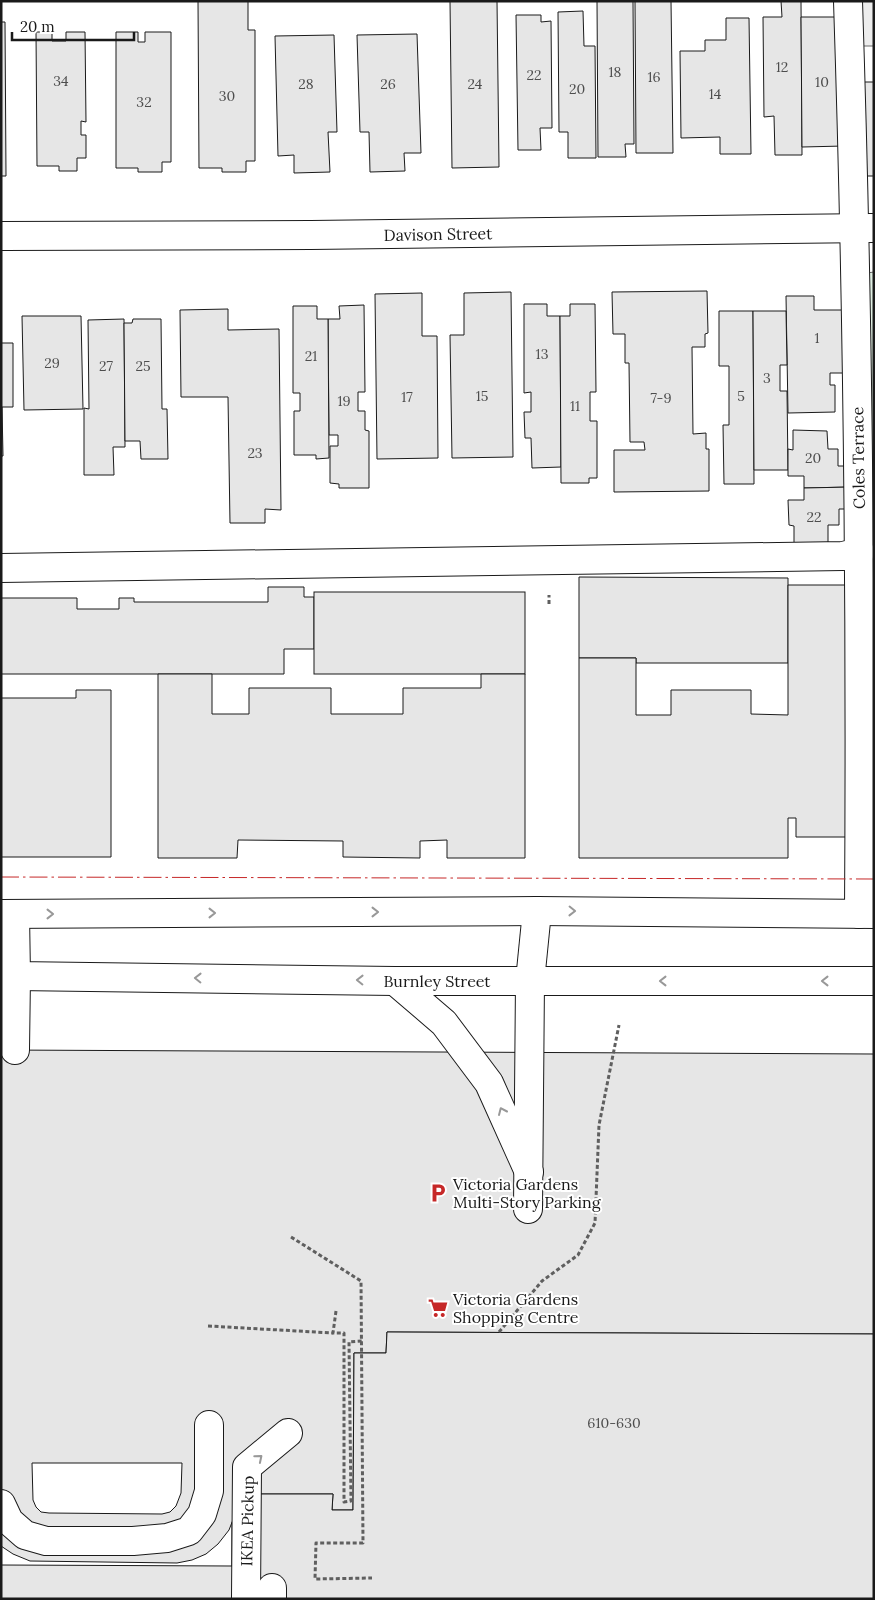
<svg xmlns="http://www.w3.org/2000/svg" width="875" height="1600" font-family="Lora,serif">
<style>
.green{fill:#e0efe3;stroke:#6a6a6a}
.parking{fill:#ededed;stroke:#6a6a6a}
.building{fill:#e6e6e6;stroke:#1a1a1a;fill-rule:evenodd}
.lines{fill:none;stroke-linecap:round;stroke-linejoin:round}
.minor-casing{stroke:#1a1a1a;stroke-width:30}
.major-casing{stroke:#1a1a1a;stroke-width:30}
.path{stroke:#5f5f5f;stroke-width:3;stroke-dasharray:4 2.5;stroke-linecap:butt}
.minor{stroke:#fff;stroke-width:28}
.major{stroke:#fff;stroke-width:28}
.power{stroke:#c62828;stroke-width:1;stroke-dasharray:18 4 2.5 4;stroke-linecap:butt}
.oneway{stroke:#989898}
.labels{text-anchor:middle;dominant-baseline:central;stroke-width:4;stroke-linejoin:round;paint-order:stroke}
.number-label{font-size:14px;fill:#4d4d4d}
.street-label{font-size:16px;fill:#1a1a1a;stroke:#fff}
.poi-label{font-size:16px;fill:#1a1a1a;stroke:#fff;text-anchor:start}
</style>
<rect width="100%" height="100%" fill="#fff"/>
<!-- green -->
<polygon class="green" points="874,272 874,740 867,273"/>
<!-- parking -->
<rect class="parking" x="859" y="1" width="15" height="45"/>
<!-- building -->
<g class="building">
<polygon points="198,1 248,1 248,30 255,30 255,161 246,161 246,172 222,172 222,168 199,168"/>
<polygon points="450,1 497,1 499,167 452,168"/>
<polygon points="597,1 633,1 634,144 625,144 626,157 598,157"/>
<polygon points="635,1 671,1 673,153 636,153"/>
<polygon points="781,1 801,1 802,155 775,155 774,116 764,117 763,17 782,17"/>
<polygon points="583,11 584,46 595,46 596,158 568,158 568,132 559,132 558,12"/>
<polygon points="516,15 541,15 541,22 551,21 552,128 540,128 541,150 518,150"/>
<polygon points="801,17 842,17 844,146 802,147"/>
<polygon points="726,18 749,18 751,154 720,154 720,137 681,138 680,51 705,51 705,40 726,40"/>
<polygon points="1,22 5,22 6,176 1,176"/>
<polygon points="36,32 52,32 52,41 66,41 66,32 85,32 86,122 81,121 81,135 86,135 86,158 77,158 77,171 59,171 59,166 37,166"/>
<polygon points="116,32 138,32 138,42 145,42 145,32 171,32 171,162 162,162 162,172 138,172 138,168 116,168"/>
<polygon points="417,34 421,153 404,153 405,171 370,172 369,132 360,132 357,35"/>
<polygon points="334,35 337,132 328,132 330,172 294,173 294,155 278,156 275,36"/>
<polygon points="860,82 874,82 874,176 861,176"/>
<polygon points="707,291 708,333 705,334 705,347 692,347 693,434 706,433 706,449 709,449 709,491 614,492 614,450 645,450 644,442 630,442 629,363 625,363 625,334 613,334 612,292"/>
<polygon points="511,292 513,457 452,458 450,335 464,335 464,293"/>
<polygon points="422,293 422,336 437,336 438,458 377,459 375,294"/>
<polygon points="786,296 814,296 814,310 847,310 848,373 830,373 830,385 835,385 835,412 788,413"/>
<polygon points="524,304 547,304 547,316 560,316 561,467 532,468 531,438 525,438 524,412 531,412 531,392 524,393"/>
<polygon points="570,304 595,304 596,392 590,392 590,421 597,421 597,478 589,478 589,483 561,483 560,316 570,316"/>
<polygon points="364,305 365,392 358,392 358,411 365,411 365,430 369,431 369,488 339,488 339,484 330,483 330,446 338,446 338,435 329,435 328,319 340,319 339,306"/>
<polygon points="293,306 317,306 317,319 328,319 329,458 316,459 316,455 294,455 294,411 300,411 300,393 293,393"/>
<polygon points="228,309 228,330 279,329 281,510 265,509 265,523 230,523 228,397 181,397 180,310"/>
<polygon points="719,311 753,311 754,484 724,484 723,425 729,425 729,366 719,366"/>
<polygon points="753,311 786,311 787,365 780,365 780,391 787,391 788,470 754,470"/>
<polygon points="22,316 81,316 83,409 24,410"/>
<polygon points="124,319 125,447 113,447 114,475 84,475 84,408 89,409 88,320"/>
<polygon points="133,319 161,319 162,409 167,409 168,459 141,459 140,441 125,441 124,323 132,323"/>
<polygon points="1,343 13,343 13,407 2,407 3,456 1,456"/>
<polygon points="793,430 827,431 828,449 838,449 838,466 849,466 850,487 804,488 804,476 788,476 788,449 793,450"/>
<polygon points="850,487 850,509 839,509 839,525 828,525 828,547 794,547 794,526 789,525 788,500 804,500 804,488"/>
<polygon points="579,577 788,578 788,663 636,663 636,658 579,658"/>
<polygon points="788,585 850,585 850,837 796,837 796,818 788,818 788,858 579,858 579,658 636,658 636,715 671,715 671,690 751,690 751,714 788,715"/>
<polygon points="268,587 304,587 304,597 314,597 314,649 284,649 284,674 1,674 1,598 77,598 77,609 119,609 119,598 134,598 134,602 268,602"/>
<rect x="314" y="592" width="211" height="82"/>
<polygon points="158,674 212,674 212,714 249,714 249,688 331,688 331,714 403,714 403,688 481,688 481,674 525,674 525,858 447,858 447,840 420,841 420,858 343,857 343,841 238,840 237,858 158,858"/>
<polygon points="76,690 111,690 111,857 1,857 1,698 76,698"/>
<path d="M1,1050L874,1054V1334L387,1332L386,1353H354L353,1510H332L333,1494H239L236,1512L229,1530L218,1544L206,1554L192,1560L177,1563L30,1561L13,1554L1,1546ZM32,1463H182L181,1493L176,1506L170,1512L162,1514L49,1513L41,1512L36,1507L33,1500Z"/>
<polygon points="387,1332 874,1334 874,1599 1,1599 1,1565 232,1566 232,1523 236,1512 239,1494 333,1494 332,1510 353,1510 354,1353 386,1353"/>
</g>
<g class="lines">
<defs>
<g id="minor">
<path d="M848,1C858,305 861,610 859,914"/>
<polyline points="1,236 311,235 872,228"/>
<polyline points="1,568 843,556 860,552"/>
<polyline points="395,981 444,1023 489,1083 529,1172"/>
<polyline points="15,1050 16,976"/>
<polyline points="528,1209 530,981"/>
<polyline points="1,1504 9,1521 25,1535 46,1541 133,1541 167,1538 189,1531 202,1514 209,1491 209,1425"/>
<polyline points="272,1588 272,1599"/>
<polyline points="246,1599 247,1467 288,1433"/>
</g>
<g id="major">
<polyline points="1,914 537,911 874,914"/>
<polyline points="15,914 16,976"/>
<polyline points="1,975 16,976 395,981 874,981"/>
<polyline points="530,981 537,911"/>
</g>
</defs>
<!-- minor casing -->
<use href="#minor" class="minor-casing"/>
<!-- major casing -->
<use href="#major" class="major-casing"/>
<!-- path -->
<g class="path">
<polyline points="549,604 549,595"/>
<polyline points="291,1237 361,1281 363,1543 316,1543 315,1579 372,1578"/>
<polyline points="336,1311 333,1333 344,1333 344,1502 351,1501 349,1342 362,1341"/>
<polyline points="208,1326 333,1333"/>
<polyline points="499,1332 542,1281 578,1255 595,1223 599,1125 619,1025"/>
</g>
<!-- minor -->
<use href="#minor" class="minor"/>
<!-- major -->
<use href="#major" class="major"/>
<!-- power -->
<polyline class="power" points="1,877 874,879"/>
</g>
<!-- one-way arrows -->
<defs><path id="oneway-chevron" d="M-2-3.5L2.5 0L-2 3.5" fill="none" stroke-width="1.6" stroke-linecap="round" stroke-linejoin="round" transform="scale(1.25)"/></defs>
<g class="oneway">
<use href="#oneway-chevron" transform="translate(572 911) rotate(1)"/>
<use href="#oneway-chevron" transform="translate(375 912)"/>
<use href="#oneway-chevron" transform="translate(212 913)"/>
<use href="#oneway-chevron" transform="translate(50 914)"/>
<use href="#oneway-chevron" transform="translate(198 978) rotate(-179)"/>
<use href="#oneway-chevron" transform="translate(360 980) rotate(-179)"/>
<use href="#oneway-chevron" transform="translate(663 981) rotate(180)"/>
<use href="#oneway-chevron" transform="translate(825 981) rotate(180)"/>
<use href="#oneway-chevron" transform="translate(502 1111) rotate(-114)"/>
<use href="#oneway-chevron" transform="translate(259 1458) rotate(-40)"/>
</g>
<!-- icons -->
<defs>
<symbol id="parking-bare" viewBox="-9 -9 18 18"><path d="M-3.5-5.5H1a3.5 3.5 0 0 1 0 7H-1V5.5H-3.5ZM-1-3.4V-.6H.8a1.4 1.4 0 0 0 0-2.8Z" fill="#c62828" stroke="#fff" stroke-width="2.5" paint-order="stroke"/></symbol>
<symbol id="supermarket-bare" viewBox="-9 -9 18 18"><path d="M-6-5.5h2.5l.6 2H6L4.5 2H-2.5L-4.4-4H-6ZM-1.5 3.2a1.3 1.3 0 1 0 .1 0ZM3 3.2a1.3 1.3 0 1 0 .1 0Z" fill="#c62828" stroke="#fff" stroke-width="2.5" paint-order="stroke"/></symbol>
</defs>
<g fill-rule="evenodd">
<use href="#parking-bare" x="424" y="1179" width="28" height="28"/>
<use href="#supermarket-bare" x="424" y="1294" width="28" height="28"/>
</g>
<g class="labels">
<!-- number labels -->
<g class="number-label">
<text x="782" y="67">12</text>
<text x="615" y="72">18</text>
<text x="534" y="75">22</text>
<text x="654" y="77">16</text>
<text x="61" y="81">34</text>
<text x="822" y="82">10</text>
<text x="306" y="84">28</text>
<text x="388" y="84">26</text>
<text x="475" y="84">24</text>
<text x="577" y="89">20</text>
<text x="715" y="94">14</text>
<text x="227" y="96">30</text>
<text x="144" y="102">32</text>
<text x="817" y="338">1</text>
<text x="542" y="354">13</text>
<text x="311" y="356">21</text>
<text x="52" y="363">29</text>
<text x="106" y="366">27</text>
<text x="143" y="366">25</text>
<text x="767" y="378">3</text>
<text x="482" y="396">15</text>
<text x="741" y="396">5</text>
<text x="407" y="397">17</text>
<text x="661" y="398">7-9</text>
<text x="344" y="401">19</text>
<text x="575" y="406">11</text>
<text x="255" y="453">23</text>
<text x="813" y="458">20</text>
<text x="814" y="517">22</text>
<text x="614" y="1423">610-630</text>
</g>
<!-- street labels -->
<g class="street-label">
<text transform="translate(438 234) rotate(-1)">Davison Street</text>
<text transform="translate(858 458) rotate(-91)">Coles Terrace</text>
<text x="437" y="981">Burnley Street</text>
<text transform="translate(247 1521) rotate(-89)">IKEA Pickup</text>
</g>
<!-- poi labels -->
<g class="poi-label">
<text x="453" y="1184">Victoria Gardens<tspan x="453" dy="18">Multi-Story Parking</tspan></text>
<text x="453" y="1299">Victoria Gardens<tspan x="453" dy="18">Shopping Centre</tspan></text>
</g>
</g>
<!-- border -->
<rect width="875" height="1600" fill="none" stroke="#1a1a1a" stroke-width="5"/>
<!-- scale -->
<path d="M12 32v8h122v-8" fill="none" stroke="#1a1a1a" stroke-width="2.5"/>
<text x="20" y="32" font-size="15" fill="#1a1a1a" stroke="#ffffff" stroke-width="4" paint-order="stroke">20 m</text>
</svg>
